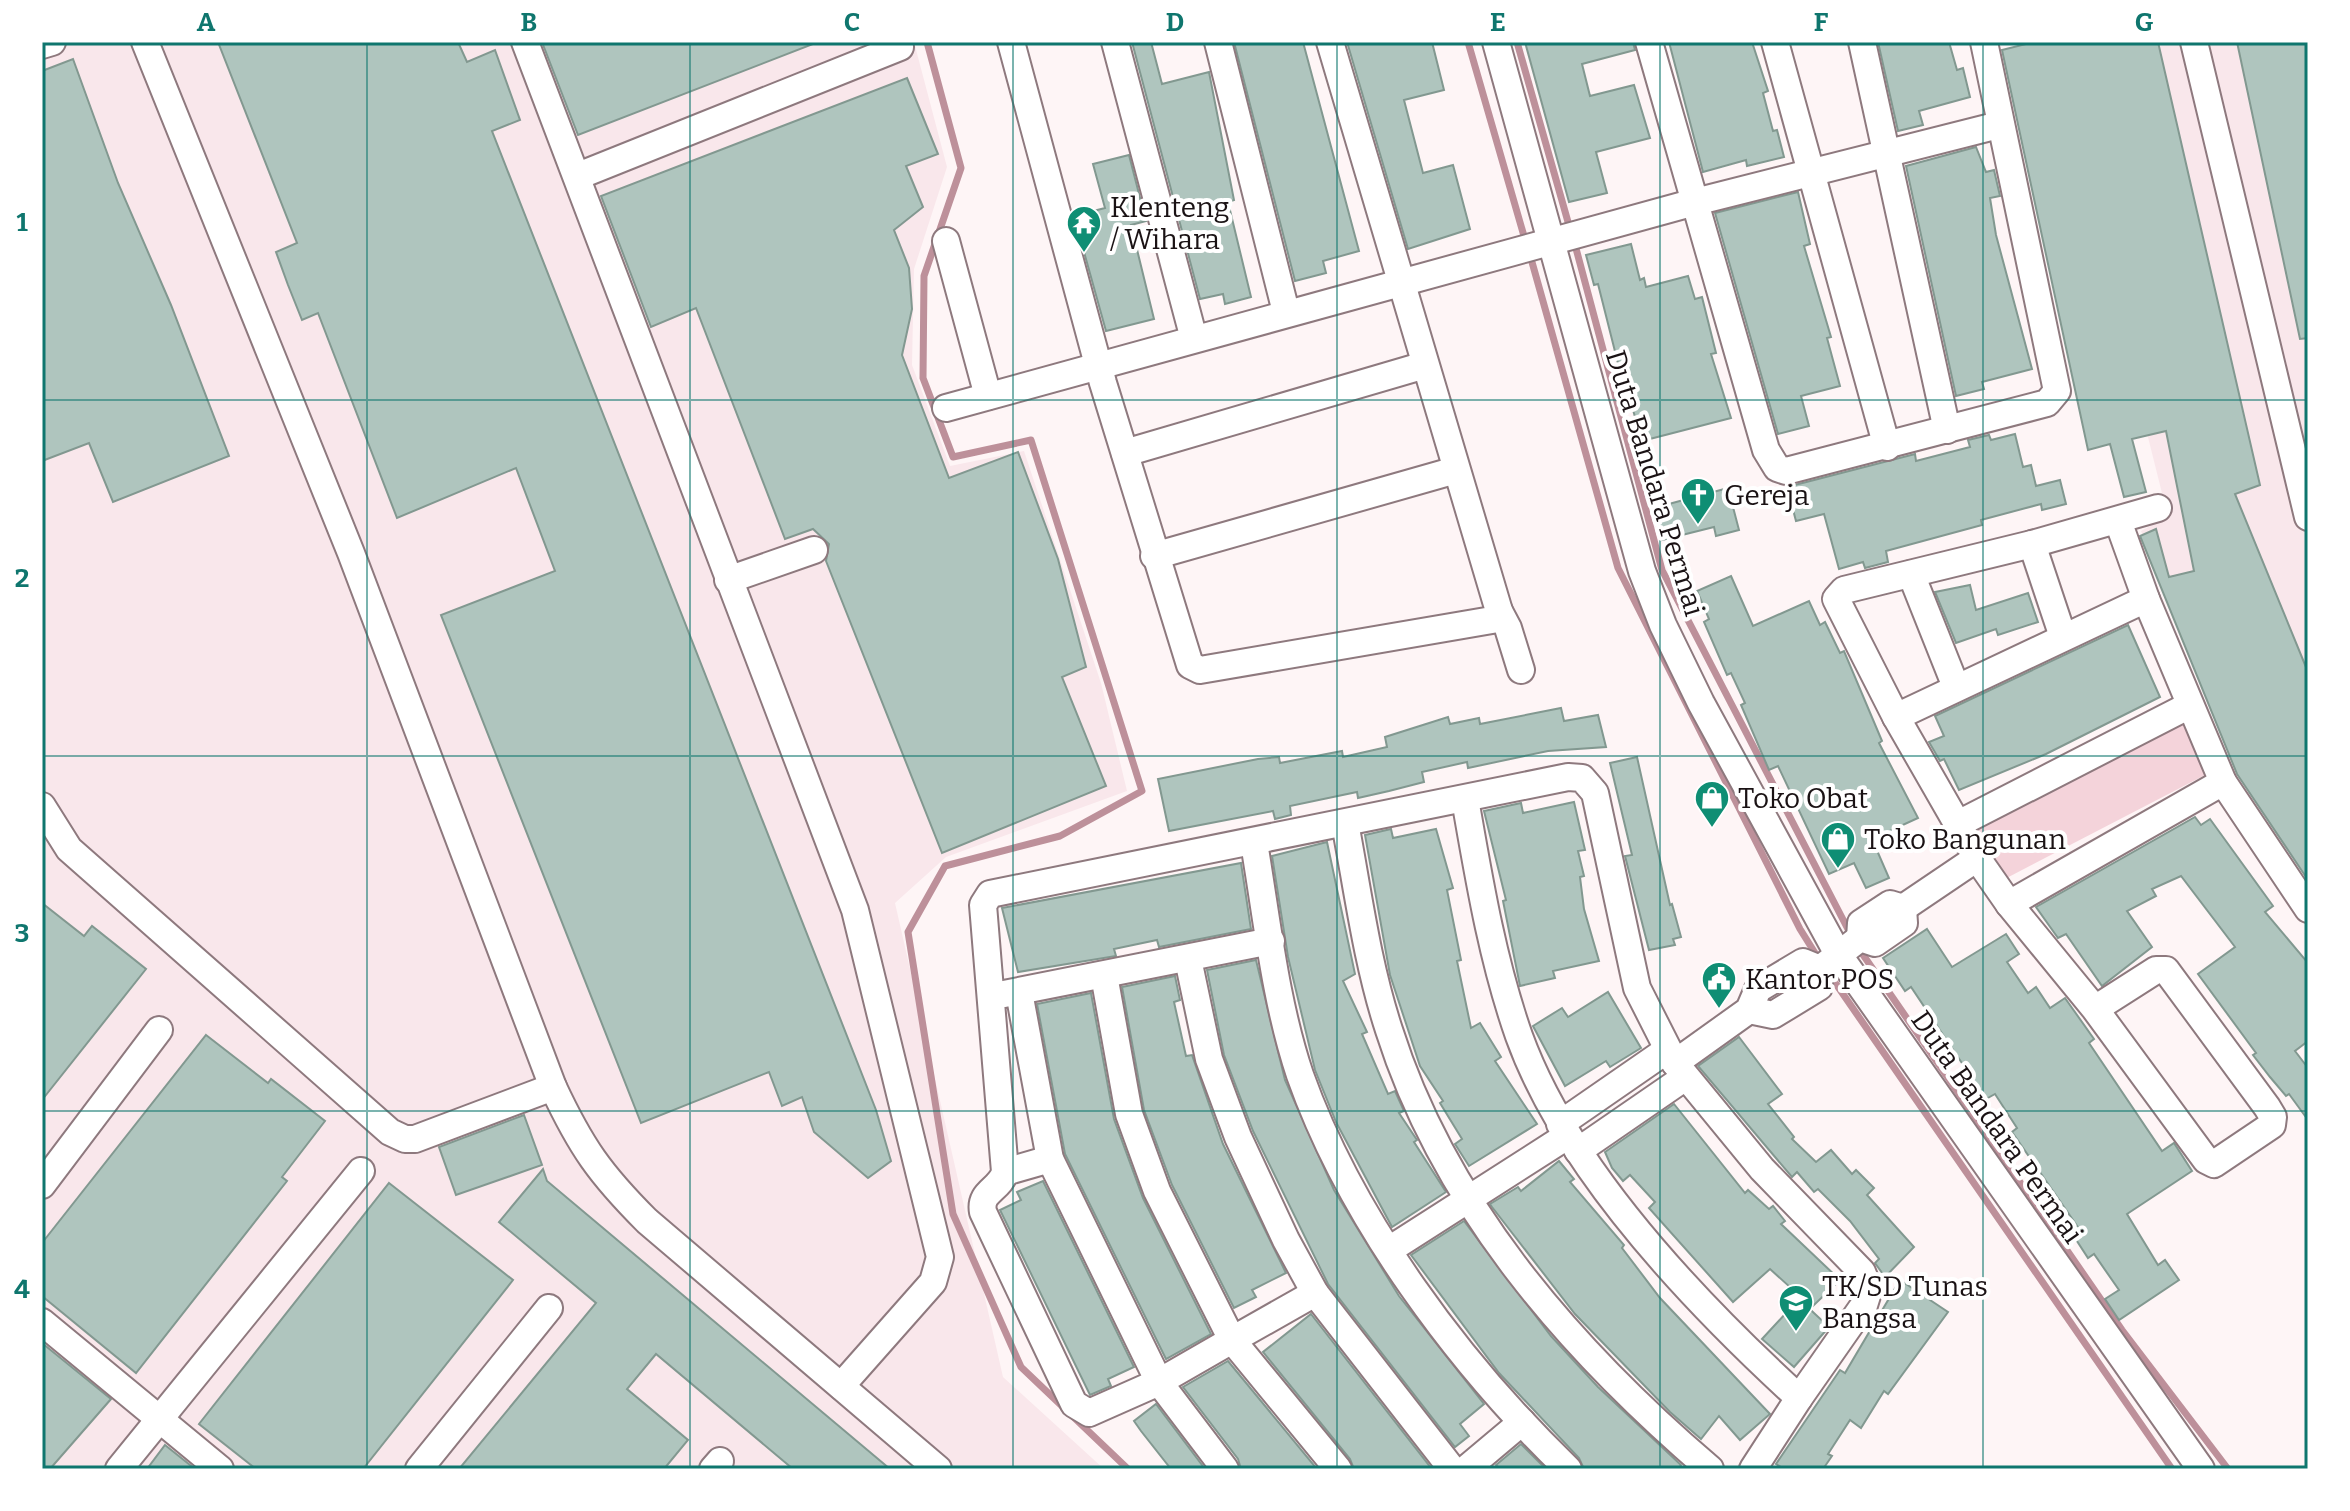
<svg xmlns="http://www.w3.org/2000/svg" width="2350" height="1511" font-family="Bitter,serif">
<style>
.built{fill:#f9e7eb}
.green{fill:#f4d3da}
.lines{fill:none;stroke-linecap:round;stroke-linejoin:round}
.stream{stroke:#bd909a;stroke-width:7}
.building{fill:#afc5be;stroke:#829890;stroke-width:2}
.minor-casing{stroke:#8e797e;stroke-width:30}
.minor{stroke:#fff;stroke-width:26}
.grid{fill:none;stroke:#0f766e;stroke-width:2;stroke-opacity:0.55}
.labels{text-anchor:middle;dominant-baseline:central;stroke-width:8;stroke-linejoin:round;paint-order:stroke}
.poi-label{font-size:28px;fill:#1a1214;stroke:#fff;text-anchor:start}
.street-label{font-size:28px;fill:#1a1214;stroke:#fff}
.neatline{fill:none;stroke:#0f766e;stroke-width:3}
.grid-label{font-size:26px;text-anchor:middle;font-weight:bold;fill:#0f766e}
</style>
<rect width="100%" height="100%" fill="#fef5f6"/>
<!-- built -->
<g class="built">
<polygon points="42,42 914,42 947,167 914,269 912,365 950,466 1024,451 1101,683 1127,791 946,857 895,903 1003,1377 1104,1469 42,1469"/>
<polygon points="2049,42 2308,42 2308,875 2239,773 2141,531 2168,517"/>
</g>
<!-- green -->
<polygon class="green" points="2183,719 2207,774 1999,882 1972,829"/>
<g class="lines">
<!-- stream -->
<g class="stream">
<polyline points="927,42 961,168 924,276 923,378 953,457 1031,440 1142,791 1060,836 945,866 908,932 953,1214 1021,1367 1128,1469"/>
<polyline points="1468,42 1526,243"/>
<polyline points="1517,42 1570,229"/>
<polyline points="1574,241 1662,570 1851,935"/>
<polyline points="1530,255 1618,568 1800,929 1820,961"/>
<polyline points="1857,946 2122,1330 2228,1469"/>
<polyline points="1827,971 2172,1469"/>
</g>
</g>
<!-- building -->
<g class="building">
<polygon points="218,42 458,42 467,62 495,50 520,120 492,131 876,1110 891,1161 868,1178 814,1132 802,1097 782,1106 769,1072 641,1123 441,615 555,571 516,468 397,518 318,313 302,320 288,285 276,252 297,243"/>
<polygon points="542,42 812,42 813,44 578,135"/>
<polygon points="1132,42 1151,42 1162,84 1209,72 1234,200 1228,202 1251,297 1225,304 1223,294 1200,299"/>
<polygon points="1234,42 1303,42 1359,251 1323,261 1326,273 1295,281"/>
<polygon points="1347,42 1432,42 1444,90 1404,100 1423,173 1453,165 1470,229 1408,249"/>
<polygon points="1525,42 1633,42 1635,50 1582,64 1590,96 1634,85 1650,138 1596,152 1607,193 1569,202"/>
<polygon points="1669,42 1752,42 1768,91 1763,93 1773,131 1777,130 1784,157 1747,166 1746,160 1703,172"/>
<polygon points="1878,42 1949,42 1957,70 1963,68 1970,97 1919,111 1923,125 1898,131"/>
<polygon points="2034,42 2158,42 2260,485 2235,494 2308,672 2308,880 2237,774 2140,536 2156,529 2169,577 2194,571 2166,431 2132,439 2146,492 2124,497 2110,444 2088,450 2002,50"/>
<polygon points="2237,42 2308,42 2308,338 2300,339"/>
<polygon points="73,59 118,183 171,305 229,456 113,502 89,443 42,461 42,71"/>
<polygon points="907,78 938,154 906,166 923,207 894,230 909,268 912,309 902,355 949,478 1018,452 1058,559 1086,667 1062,677 1106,786 942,853 826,561 829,544 813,529 785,539 696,308 651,327 601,196"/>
<polygon points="1976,147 1986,172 1994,170 2000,196 1990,198 1996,235 2032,369 1982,382 1984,389 1956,396 1906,166"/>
<polygon points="1129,155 1146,221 1131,225 1154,319 1106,331 1074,216 1105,208 1093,164"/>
<polygon points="1798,192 1810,244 1804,246 1831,337 1827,338 1840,386 1801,396 1809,426 1778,434 1715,213"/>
<polygon points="1631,244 1640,280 1644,278 1646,287 1688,276 1695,299 1702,297 1716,353 1711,354 1731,418 1642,441 1633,410 1630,411 1598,284 1594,285 1586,255"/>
<polygon points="2015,434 2023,467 2031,465 2036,486 2060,480 2066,504 2042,510 2041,504 1981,520 1982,525 1886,551 1888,562 1865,568 1863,562 1839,569 1824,514 1796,521 1787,487 1915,454 1916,461 1970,447 1968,440 1989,435 1991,440"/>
<polygon points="1728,488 1739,530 1716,536 1714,527 1662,540 1654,508"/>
<polygon points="1731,576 1753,626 1809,601 1820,625 1825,622 1840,653 1844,651 1882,741 1879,743 1918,818 1872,839 1889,878 1866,888 1854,863 1829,874 1778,766 1769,770 1741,705 1745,703 1731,673 1727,675 1704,622 1709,619 1697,591"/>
<polygon points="1970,585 1976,610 2028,593 2038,622 1998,635 1996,629 1956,643 1935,592"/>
<polygon points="2128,625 2160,697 2046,754 1959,790 1944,759 1940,761 1929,742 1944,736 1935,716"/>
<polygon points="1561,708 1564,721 1598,715 1606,747 1548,751 1468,768 1467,762 1422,772 1424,782 1389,791 1358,798 1357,792 1290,806 1291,815 1275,819 1273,811 1169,831 1158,779 1258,759 1279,757 1280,763 1342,751 1343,757 1387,747 1385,737 1448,717 1450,724 1479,718 1480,724"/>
<polygon points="1637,757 1670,905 1672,904 1681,937 1673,939 1675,945 1649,950 1625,856 1632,855 1610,763"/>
<polygon points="1574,802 1585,850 1578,851 1584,876 1580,877 1584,909 1599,961 1553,971 1555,978 1520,986 1503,901 1506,900 1484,811 1521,803 1523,813"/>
<polygon points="2195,817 2201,825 2210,819 2273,906 2265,912 2308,963 2308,1041 2295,1051 2308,1068 2308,1120 2289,1094 2286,1096 2270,1077 2253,1055 2256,1053 2198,974 2235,947 2181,876 2152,889 2156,896 2127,911 2152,947 2102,986 2066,934 2058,938 2036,907"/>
<polygon points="1391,829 1393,838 1436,829 1453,888 1447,890 1461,960 1457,961 1471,1028 1480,1023 1501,1057 1495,1061 1537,1124 1469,1166 1455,1144 1462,1139 1440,1103 1443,1101 1420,1066 1390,975 1365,835"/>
<polygon points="1327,842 1355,974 1343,981 1367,1032 1362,1034 1388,1094 1395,1091 1404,1111 1399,1113 1417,1140 1414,1142 1446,1192 1392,1227 1336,1122 1315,1070 1288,957 1272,856"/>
<polygon points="1241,863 1251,929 1159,947 1157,940 1114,949 1116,956 1018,972 1002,908"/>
<polygon points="42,903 84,936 92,926 146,969 42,1100"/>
<polygon points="1927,929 1952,967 2006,934 2019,954 2007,962 2028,993 2036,987 2050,1008 2065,998 2094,1039 2089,1043 2162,1151 2174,1143 2192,1171 2127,1214 2158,1265 2165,1260 2179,1280 2119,1320 2105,1299 2119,1290 2094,1254 2088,1258 2075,1238 2082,1233 2012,1132 2017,1128 1995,1094 1986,1099 1911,987 1905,991 1883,958"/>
<polygon points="1256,960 1285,1080 1334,1190 1399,1296 1484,1404 1460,1424 1469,1436 1455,1447 1328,1284 1253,1131 1224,1055 1207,970"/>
<polygon points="1175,976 1180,1000 1174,1002 1186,1056 1192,1055 1223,1144 1286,1273 1252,1290 1256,1297 1234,1308 1172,1185 1144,1110 1122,987"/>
<polygon points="1608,992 1641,1048 1610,1067 1606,1061 1565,1086 1533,1026 1562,1008 1568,1017"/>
<polygon points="1091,993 1114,1119 1143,1198 1211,1334 1166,1359 1065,1154 1037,1004"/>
<polygon points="206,1035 268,1083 271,1079 325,1121 282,1177 287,1181 136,1373 42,1296 42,1243"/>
<polygon points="1739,1037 1782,1094 1768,1104 1794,1137 1792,1139 1816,1162 1831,1150 1852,1174 1856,1170 1874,1188 1867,1195 1914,1247 1885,1277 1875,1263 1879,1259 1850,1221 1818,1189 1814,1192 1797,1172 1792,1177 1698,1066"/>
<polygon points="1674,1104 1745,1193 1748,1190 1769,1209 1773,1206 1785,1221 1781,1224 1840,1280 1812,1307 1770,1269 1733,1302 1649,1208 1655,1202 1630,1175 1623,1181 1612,1168 1605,1152"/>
<polygon points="524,1115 542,1165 456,1195 439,1147"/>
<polygon points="1559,1161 1574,1179 1570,1182 1624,1245 1622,1248 1660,1298 1770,1414 1740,1440 1719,1416 1701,1439 1670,1412 1575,1314 1492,1207 1490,1204 1518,1187 1521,1191"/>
<polygon points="543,1169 547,1181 890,1469 793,1469 656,1354 627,1389 688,1440 664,1469 459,1469 596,1303 499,1222"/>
<polygon points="1043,1181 1134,1367 1108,1379 1111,1386 1090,1395 1000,1210 1021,1200 1017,1192"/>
<polygon points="389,1183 513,1280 363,1469 256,1469 199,1424"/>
<polygon points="1464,1221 1551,1336 1598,1387 1681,1465 1678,1469 1584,1469 1579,1458 1499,1373 1411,1255"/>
<polygon points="1900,1280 1948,1312 1888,1394 1884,1391 1861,1428 1850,1420 1828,1454 1832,1456 1823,1469 1784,1469 1776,1464 1840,1370 1845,1373"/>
<polygon points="1799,1299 1829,1327 1794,1367 1762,1339"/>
<polygon points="1311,1314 1431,1468 1429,1469 1354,1469 1350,1459 1263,1352"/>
<polygon points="42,1343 111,1399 50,1469 42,1469"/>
<polygon points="1228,1361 1317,1469 1241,1469 1238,1459 1183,1387"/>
<polygon points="1156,1404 1205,1469 1171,1469 1141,1431 1134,1421"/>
<polygon points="1521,1444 1545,1468 1544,1469 1500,1469 1496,1465"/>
<polygon points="165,1445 195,1469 147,1469"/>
</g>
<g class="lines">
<defs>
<g id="minor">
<path d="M145,42L351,553L553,1087C581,1147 600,1174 647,1221L938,1469"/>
<polyline points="525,42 855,910 940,1257 933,1282 841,1386"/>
<polyline points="1011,42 1103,383 1190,665 1200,670 1492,620 1499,611"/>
<polyline points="1115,42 1194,339"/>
<polyline points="1218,42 1286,312"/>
<polyline points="1330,42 1499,611 1508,628 1521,670"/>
<polyline points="1496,42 1642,571 1663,625 1701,703 1838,954 2201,1469"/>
<polyline points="1649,42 1766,450 1777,468 1786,471 2047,403 2057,391 1984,42"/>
<polyline points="1775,42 1887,447"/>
<polyline points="1862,42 1947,430"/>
<polyline points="2194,42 2308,517"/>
<polyline points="42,45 52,42"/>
<polyline points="578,176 900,47"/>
<polyline points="946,241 988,396"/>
<polyline points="946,408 1695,202 1999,125"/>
<polyline points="1125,453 1425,365"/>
<polyline points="2118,521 2146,599 2223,782 2308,909"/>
<polyline points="2032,544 2063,637"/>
<polyline points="1154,556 1456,470"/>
<polyline points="1911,574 1956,687"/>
<polyline points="728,580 814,550"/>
<polyline points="1896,717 2146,599"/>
<path d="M1465,799C1479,879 1492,959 1519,1036C1567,1169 1695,1303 1799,1398L1753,1469"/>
<polyline points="42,806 69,849 390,1132 405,1139 415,1139 553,1087"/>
<path d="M1345,823C1358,892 1367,963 1389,1030C1445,1207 1572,1351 1710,1469"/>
<polyline points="1956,825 2190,705"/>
<path d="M1254,843C1267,919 1275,1001 1300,1075C1351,1219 1459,1364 1568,1469"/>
<polyline points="2009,904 2223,782"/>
<polyline points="1903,908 1977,858"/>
<polyline points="1860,938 1861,923 1890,904 1903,908"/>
<polyline points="1188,959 1209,1059 1238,1137 1286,1240 1315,1293 1452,1469"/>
<polyline points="1104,975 1129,1114 1157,1191 1232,1340 1315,1293"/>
<path d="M1019,992L1050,1159L1159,1382L1089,1413L1074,1404L983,1212C979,1191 1000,1190 1005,1172L983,905L990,894L1568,777L1582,778L1595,793L1637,988L1675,1063L1749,1010L1758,989L1803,962L1820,969"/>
<polyline points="1004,994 1271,941"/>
<polyline points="2095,1009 2156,970 2166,970 2267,1107 2273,1117 2272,1125 2214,1164 2206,1160 2095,1009 2009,904 1977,858 1896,717 1836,599 1844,590 2032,544 2158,508"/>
<polyline points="1749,1010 1773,1015 1819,987 1820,969 1860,938 1875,943 1904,923 1903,908"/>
<polyline points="1675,1063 1762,1169 1862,1272 1869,1289 1864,1305 1799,1398"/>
<polyline points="1560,1124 1667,1050"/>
<polyline points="1578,1151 1684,1078"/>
<polyline points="1005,1172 1050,1159"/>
<polyline points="42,1185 159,1030"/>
<polyline points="1389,1250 1567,1136"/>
<polyline points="42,1322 220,1469"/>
<polyline points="119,1469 361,1171"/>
<polyline points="419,1469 549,1308"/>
<polyline points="713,1469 720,1461"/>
<polyline points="1225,1469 1159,1382 1232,1340 1338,1469"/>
<polyline points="1466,1469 1522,1422"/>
</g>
</defs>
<!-- minor casing -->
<use href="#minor" class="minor-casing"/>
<!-- minor -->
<use href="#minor" class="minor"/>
</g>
<!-- grid -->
<path class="grid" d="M367,42V1469M690,42V1469M1013,42V1469M1337,42V1469M1660,42V1469M1983,42V1469M42,400H2308M42,756H2308M42,1111H2308"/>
<!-- icons -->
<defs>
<symbol id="temple-pin" viewBox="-11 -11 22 30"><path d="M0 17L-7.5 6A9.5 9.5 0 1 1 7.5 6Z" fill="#0f8e74" stroke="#fff"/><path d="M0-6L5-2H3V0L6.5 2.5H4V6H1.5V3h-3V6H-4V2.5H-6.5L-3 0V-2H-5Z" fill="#fff"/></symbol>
<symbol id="church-pin" viewBox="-11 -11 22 30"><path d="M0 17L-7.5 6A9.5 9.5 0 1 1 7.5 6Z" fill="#0f8e74" stroke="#fff"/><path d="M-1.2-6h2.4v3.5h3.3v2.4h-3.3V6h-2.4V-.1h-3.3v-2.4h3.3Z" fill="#fff"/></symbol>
<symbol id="shop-pin" viewBox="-11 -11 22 30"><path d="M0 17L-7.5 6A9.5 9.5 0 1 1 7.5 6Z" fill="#0f8e74" stroke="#fff"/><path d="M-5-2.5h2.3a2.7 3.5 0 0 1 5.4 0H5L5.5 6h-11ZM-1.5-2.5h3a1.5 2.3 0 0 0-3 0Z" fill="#fff"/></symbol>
<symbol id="civic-pin" viewBox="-11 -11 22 30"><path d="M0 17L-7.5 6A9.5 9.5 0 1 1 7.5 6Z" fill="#0f8e74" stroke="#fff"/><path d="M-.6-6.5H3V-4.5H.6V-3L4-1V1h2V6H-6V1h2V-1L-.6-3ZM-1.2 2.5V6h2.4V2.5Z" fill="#fff"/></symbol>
<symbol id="school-pin" viewBox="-11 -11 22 30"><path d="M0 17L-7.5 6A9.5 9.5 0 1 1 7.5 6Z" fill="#0f8e74" stroke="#fff"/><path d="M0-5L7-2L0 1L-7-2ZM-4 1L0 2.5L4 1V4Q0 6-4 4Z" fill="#fff"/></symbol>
</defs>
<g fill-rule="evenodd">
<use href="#temple-pin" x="1064" y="203" width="40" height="54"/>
<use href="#church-pin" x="1678" y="475" width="40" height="54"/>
<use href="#shop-pin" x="1692" y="778" width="40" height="54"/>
<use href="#shop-pin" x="1818" y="819" width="40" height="54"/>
<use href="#civic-pin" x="1699" y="959" width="40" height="54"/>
<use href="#school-pin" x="1776" y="1282" width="40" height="54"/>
</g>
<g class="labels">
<!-- poi labels -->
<g class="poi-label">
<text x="1110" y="207">Klenteng<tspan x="1110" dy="32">/ Wihara</tspan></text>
<text x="1724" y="495">Gereja</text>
<text x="1738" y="798">Toko Obat</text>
<text x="1864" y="839">Toko Bangunan</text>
<text x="1745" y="979">Kantor POS</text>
<text x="1822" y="1286">TK/SD Tunas<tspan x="1822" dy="32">Bangsa</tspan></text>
</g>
<!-- street labels -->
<g class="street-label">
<text transform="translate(1655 483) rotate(73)">Duta Bandara Permai</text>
<text transform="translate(1997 1127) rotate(55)">Duta Bandara Permai</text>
</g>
</g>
<!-- border -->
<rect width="2350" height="1511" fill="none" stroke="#ffffff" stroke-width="88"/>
<rect x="44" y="44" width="2262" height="1423" class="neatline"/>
<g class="grid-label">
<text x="206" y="31">A</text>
<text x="529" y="31">B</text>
<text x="852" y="31">C</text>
<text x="1175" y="31">D</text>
<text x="1498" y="31">E</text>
<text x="1821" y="31">F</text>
<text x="2144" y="31">G</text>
<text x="22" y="231">1</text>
<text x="22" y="587">2</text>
<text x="22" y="942">3</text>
<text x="22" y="1298">4</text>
</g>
</svg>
